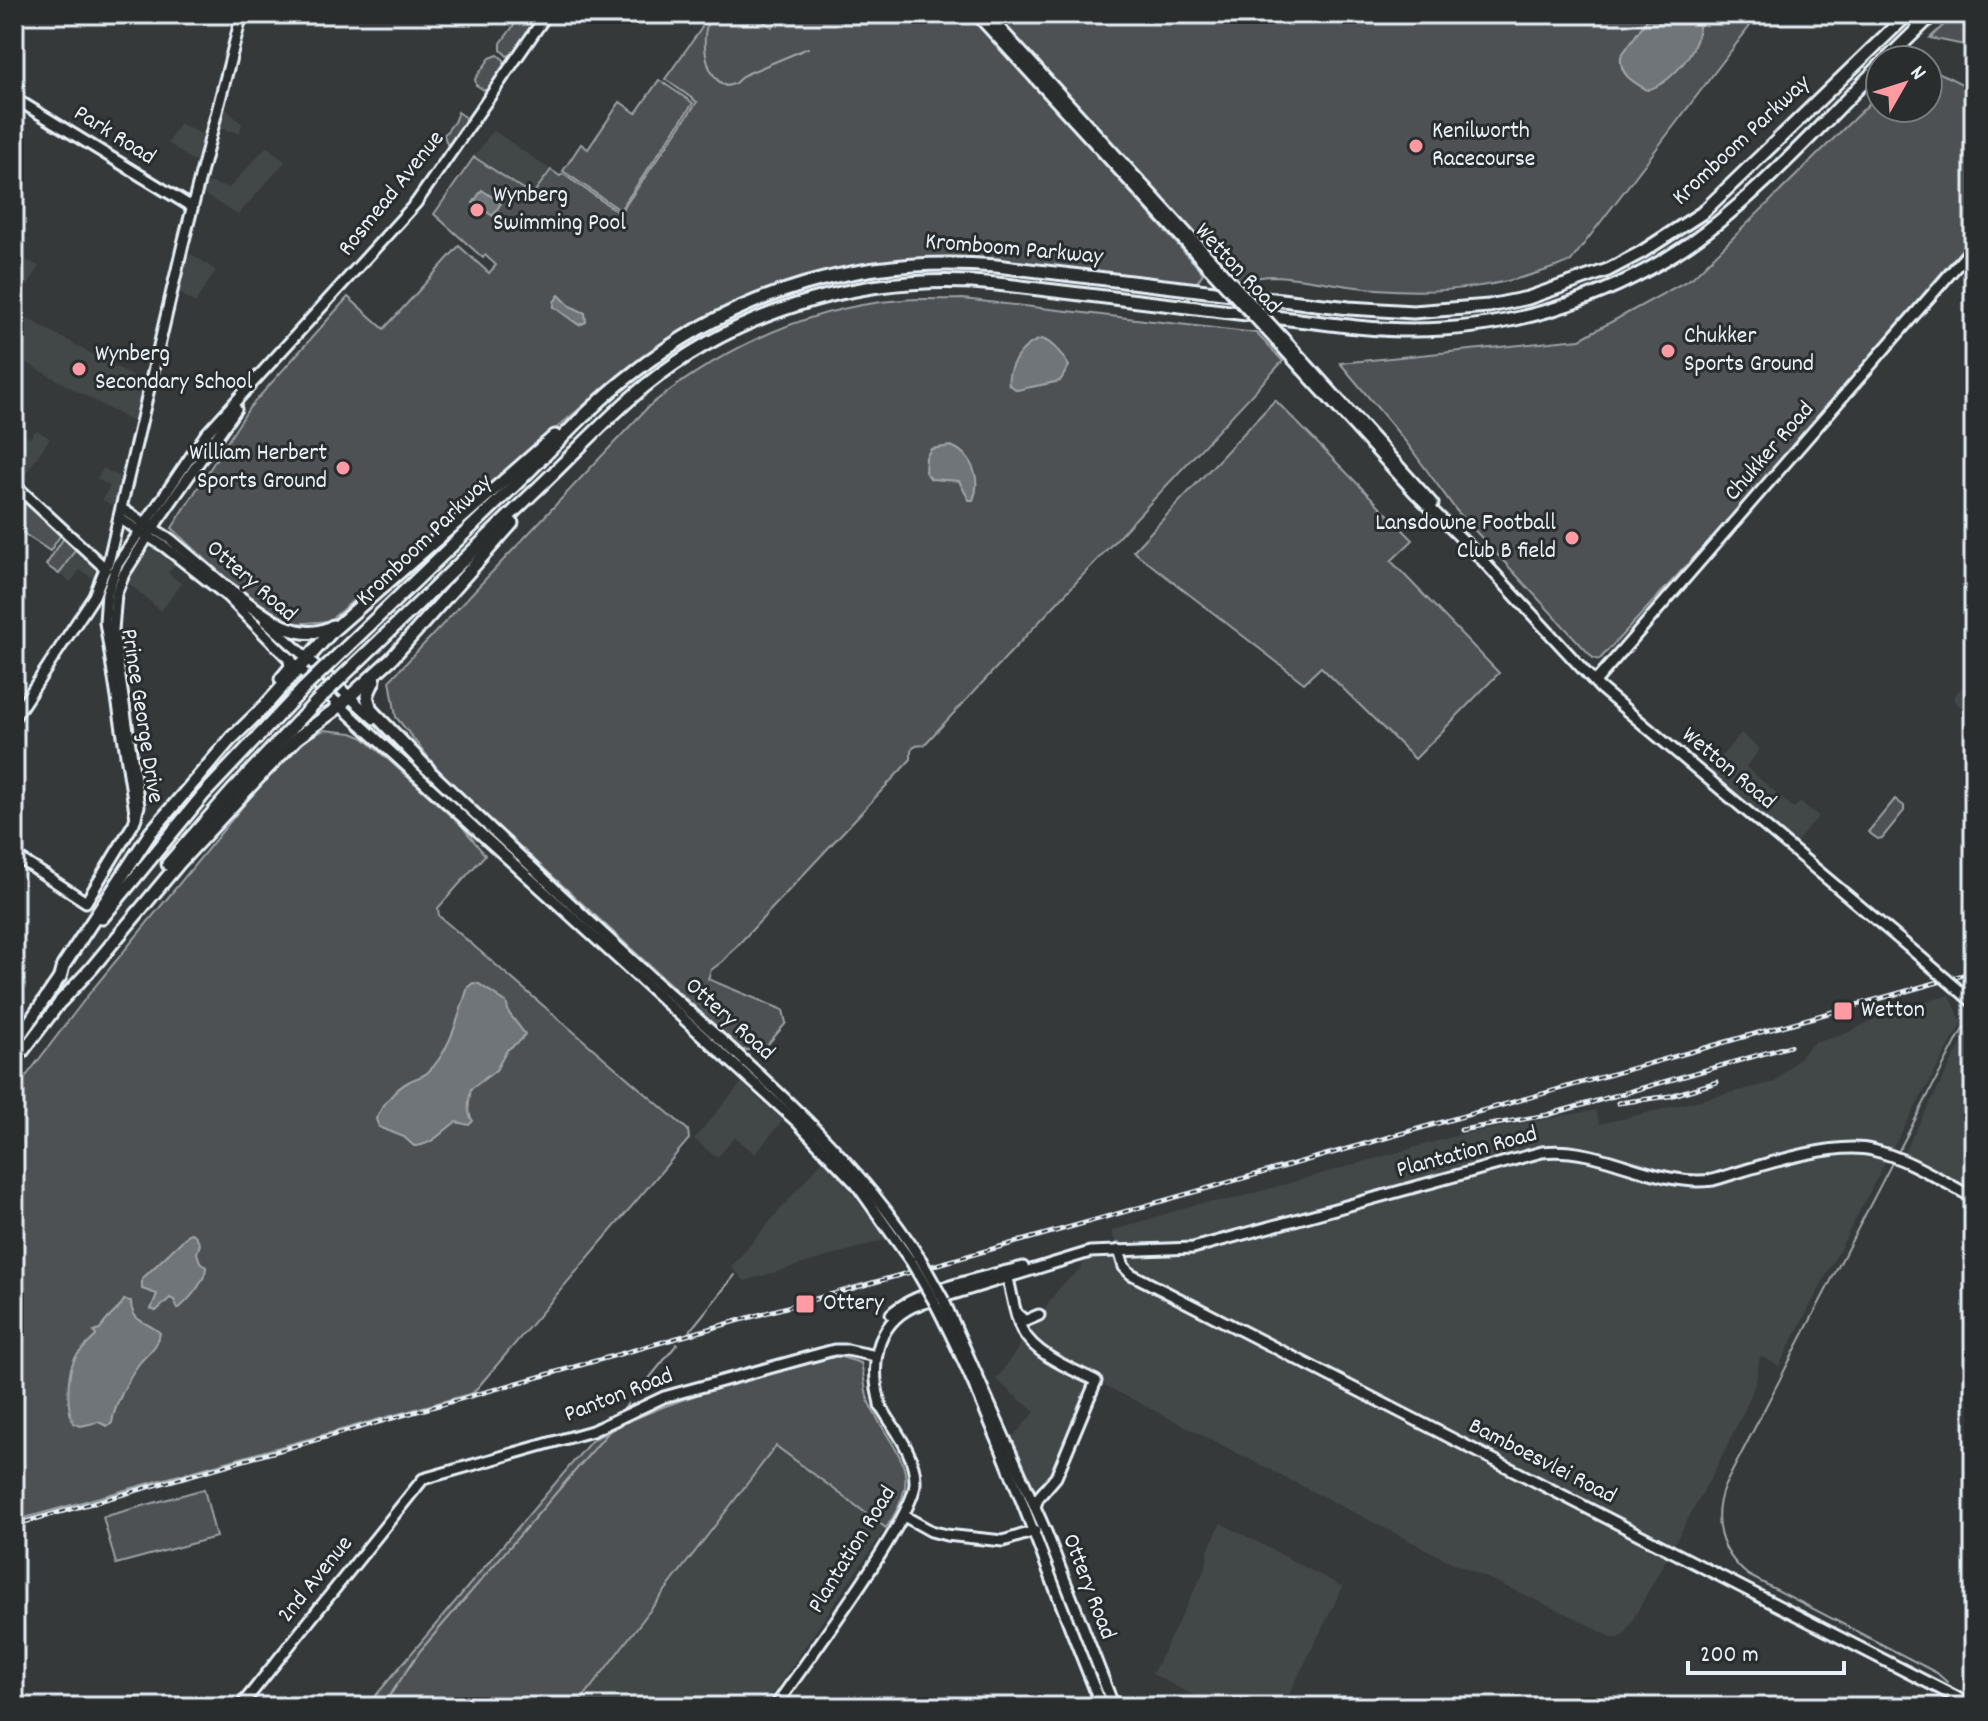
<svg xmlns="http://www.w3.org/2000/svg" width="1988" height="1721" font-family="Dekko,sans-serif">
<style>
.built{fill:#424647}
.green{fill:#4d5152;stroke:#9aa1a5;stroke-width:2}
.water{fill:#707579;stroke:#a0a7ac;stroke-width:2}
.lines{fill:none;stroke-linecap:round;stroke-linejoin:round}
.stream{stroke:#a0a7ac;stroke-width:2}
.secondary-casing{stroke:#e8f1f8;stroke-width:15}
.primary-casing{stroke:#e8f1f8;stroke-width:16}
.highway-casing{stroke:#e8f1f8;stroke-width:17}
.secondary{stroke:#2a2d2e;stroke-width:9}
.primary{stroke:#2a2d2e;stroke-width:10}
.highway{stroke:#2a2d2e;stroke-width:11}
.rail-casing{stroke:#e8f1f8;stroke-width:5}
.rail{stroke:#2a2d2e;stroke-width:2;stroke-dasharray:6;stroke-linecap:butt}
.secondary-bridge-casing{stroke:#e8f1f8;stroke-width:15;stroke-linecap:butt}
.highway-bridge-casing{stroke:#e8f1f8;stroke-width:17;stroke-linecap:butt}
.secondary-bridge{stroke:#2a2d2e;stroke-width:9}
.highway-bridge{stroke:#2a2d2e;stroke-width:11}
.poi-dot{fill:#ff9aa2;stroke:#2a2d2e;stroke-width:3}
.labels{text-anchor:middle;dominant-baseline:central;stroke-width:6;stroke-linejoin:round;paint-order:stroke}
.poi-label{font-size:24px;fill:#e8f1f8;stroke:#2a2d2e;text-anchor:start}
.street-label{font-size:24px;fill:#e8f1f8;stroke:#2a2d2e}
</style>
<rect width="100%" height="100%" fill="#35393a"/>
<filter id="ink" filterUnits="userSpaceOnUse"><feTurbulence type="fractalNoise" baseFrequency=".0125" numOctaves="2"/><feDisplacementMap in="SourceGraphic" scale="16" xChannelSelector="R" yChannelSelector="G"/><feConvolveMatrix kernelMatrix="1 2 1 2 8 2 1 2 1" color-interpolation-filters="sRGB"/></filter>
<g filter="url(#ink)">
<!-- built -->
<g class="built">
<polygon points="226,109 242,124 240,133 218,128 223,111"/>
<polygon points="179,123 203,135 196,163 168,143"/>
<polygon points="493,130 551,170 533,195 474,157"/>
<polygon points="267,146 285,162 238,215 205,195 202,190 204,181 229,188"/>
<polygon points="191,254 216,270 195,303 178,292 186,256"/>
<polygon points="21,258 39,266 28,286 14,277 14,271"/>
<polygon points="14,311 143,382 145,387 137,418 131,421 14,356"/>
<polygon points="14,417 26,424 24,435 30,438 34,432 38,431 50,438 19,484 14,479"/>
<polygon points="103,468 124,479 117,508 102,500 110,486 97,479"/>
<polygon points="151,547 175,565 168,573 182,584 161,611 126,581"/>
<polygon points="76,549 94,565 94,579 80,570 71,582 59,574"/>
<polygon points="1974,673 1974,717 1954,701 1954,696"/>
<polygon points="1741,733 1760,749 1746,767 1794,808 1800,802 1819,816 1791,848 1705,776"/>
<polygon points="1950,995 1962,1023 1889,1155 1779,1366 1760,1356 1756,1381 1747,1405 1714,1472 1625,1634 1619,1638 1613,1638 1573,1617 1449,1561 1096,1381 1056,1477 1044,1488 1039,1489 1022,1477 1007,1443 1035,1412 996,1380 1059,1288 1080,1269 1090,1252 1119,1250 1111,1231 1197,1204 1233,1199 1458,1135 1595,1110 1600,1124 1775,1082 1814,1042 1847,1033 1886,1013"/>
<polygon points="1969,1029 1974,1041 1974,1198 1900,1160"/>
<polygon points="743,1081 754,1095 783,1120 755,1154 735,1137 717,1158 694,1139"/>
<polygon points="822,1161 828,1163 888,1239 745,1281 731,1267"/>
<polygon points="777,1445 886,1528 764,1707 576,1707"/>
<polygon points="1221,1523 1343,1587 1283,1707 1216,1707 1152,1674 1206,1567 1208,1550"/>
</g>
<!-- green -->
<g class="green">
<polygon points="522,14 541,14 514,54 507,56 501,50 501,43"/>
<polygon points="708,14 753,14 772,27 782,14 969,14 1203,273 1196,284 957,258 910,259 858,264 811,275 764,290 700,320 631,365 329,621 293,624 249,600 172,528 249,408 348,297 384,329 459,246 489,273 496,265 485,255 483,258 434,214 474,157 532,195 551,170 560,176 563,174 620,213 697,102 665,79 701,29"/>
<path d="M994,14H1759L1571,261C1511,286 1443,295 1377,289C1343,287 1307,277 1273,276C1261,276 1248,279 1236,281Z"/>
<polygon points="1955,14 1974,14 1974,47 1930,38"/>
<polygon points="498,55 504,60 505,67 489,90 484,90 476,85 475,79 490,58"/>
<polygon points="1928,65 1936,71 1974,90 1974,235 1735,513 1599,660 1593,658 1456,510 1406,442 1340,363 1580,339 1692,278 1880,93 1880,108 1928,108"/>
<polygon points="659,80 693,103 620,210 563,171 581,144 588,149 620,102 636,113"/>
<polygon points="458,112 469,120 452,143 447,144 444,135 454,122"/>
<path d="M963,299L1256,333L1283,361L924,745L915,746L911,750V759L723,961L711,970L708,979L783,1010L786,1023L763,1050H742L445,778L396,717L390,680L649,406C723,348 806,307 902,300C922,298 943,300 963,299Z"/>
<polygon points="1275,400 1413,540 1391,561 1499,673 1415,759 1321,667 1304,683 1133,551"/>
<polygon points="17,492 62,533 50,551 14,527 14,496"/>
<polygon points="65,536 77,547 59,574 46,565"/>
<polygon points="324,730 352,733 364,738 461,825 485,855 438,908 439,916 688,1130 689,1139 473,1393 14,1521 14,1092 92,990 279,762 295,745"/>
<polygon points="1895,799 1904,806 1904,811 1882,838 1878,839 1868,832"/>
<path d="M838,1356L861,1363C865,1378 864,1393 871,1407C898,1459 925,1471 886,1528L776,1446L576,1707H366L591,1441C667,1397 754,1378 838,1356Z"/>
<polygon points="204,1489 216,1537 116,1564 103,1517"/>
</g>
<!-- water -->
<g class="water">
<path d="M1651,14H1717C1713,16 1709,16 1705,18C1697,23 1699,34 1696,41C1689,61 1667,85 1647,90C1633,82 1619,75 1621,56Z"/>
<polygon points="482,190 501,203 493,216 473,203"/>
<polygon points="559,295 570,306 585,313 586,322 579,325 554,307 554,302"/>
<path d="M1042,339C1054,343 1062,355 1069,366L1060,381L1017,390L1009,385C1006,367 1023,343 1042,339Z"/>
<path d="M951,446C972,454 982,480 973,500H969L959,481L931,479L925,472L926,457L931,449Z"/>
<path d="M473,983L479,984L506,1002L509,1013L525,1034L521,1040L507,1050L496,1070L471,1089C469,1100 466,1112 473,1121L469,1125L456,1122C442,1131 432,1146 414,1146L404,1137L379,1127L376,1119C382,1105 396,1088 410,1081C415,1078 422,1077 427,1073C450,1053 459,1014 468,987Z"/>
<path d="M190,1233L194,1234L200,1244L197,1253L200,1262L206,1267C206,1281 188,1301 178,1309L174,1300L170,1298L156,1311L151,1309L157,1294L142,1289V1279Z"/>
<path d="M124,1300L131,1301C131,1323 147,1321 160,1333C158,1348 146,1354 138,1365C128,1379 114,1407 112,1423L108,1426L98,1422L81,1426L74,1424C66,1410 67,1375 74,1360C78,1352 89,1343 96,1336L94,1332L100,1330C105,1318 118,1312 124,1300Z"/>
</g>
<g class="lines">
<!-- stream -->
<g class="stream">
<path d="M711,14C700,35 703,75 726,86L734,84L744,75L808,48"/>
<polyline points="1897,1154 1964,1027"/>
<path d="M1894,1159L1724,1487C1711,1521 1720,1552 1748,1575L1937,1673L1947,1682"/>
<polyline points="688,1333 735,1275"/>
<polyline points="639,1391 677,1344"/>
<polyline points="622,1412 628,1403"/>
<polyline points="382,1707 420,1651 612,1428"/>
</g>
<defs>
<g id="secondary">
<polyline points="976,14 1209,268"/>
<polyline points="987,14 1216,265"/>
<polyline points="14,98 192,207"/>
<polyline points="1285,340 1433,504"/>
<polyline points="1279,344 1415,493 1472,549 1600,688 1917,954"/>
<polyline points="14,484 106,569"/>
<polyline points="122,509 170,539 234,593"/>
<polyline points="119,518 165,547 227,596 290,660 797,1122 856,1184 912,1263"/>
<polyline points="266,621 374,719"/>
<polyline points="1595,682 1974,246"/>
<polyline points="14,718 94,596 109,559 183,244 242,14"/>
<path d="M426,767C501,838 576,910 653,979C752,1068 849,1147 921,1260"/>
<polyline points="136,818 105,622 107,593 117,565 206,434 416,203 547,14"/>
<polyline points="14,855 86,902 134,823 139,806 113,630 116,594 124,574 157,522 236,409"/>
<polyline points="1119,1250 1124,1267 1131,1274 1956,1697 1971,1707"/>
<path d="M1007,1275C1012,1293 1014,1314 1022,1330C1035,1355 1072,1369 1096,1381L1056,1477L1038,1498L1035,1507"/>
<polyline points="944,1301 1046,1532 1114,1707"/>
<path d="M935,1303C1002,1433 1046,1573 1102,1707"/>
<path d="M891,1314C914,1291 989,1276 1023,1267"/>
<polyline points="1017,1314 1025,1321 1039,1315"/>
<path d="M881,1407C870,1368 873,1325 914,1306L1090,1252L1193,1248L1542,1152C1602,1145 1654,1188 1713,1180C1754,1168 1833,1140 1872,1150C1908,1158 1942,1181 1974,1198"/>
<polyline points="904,1516 931,1531 946,1535 1003,1541 1035,1531"/>
<polyline points="240,1707 423,1479 592,1431 664,1397 834,1350 847,1350 876,1356"/>
<path d="M775,1707C801,1668 914,1519 915,1483C916,1454 894,1429 880,1405"/>
</g>
<g id="primary">
<polyline points="14,1044 60,977"/>
<polyline points="14,1063 61,1001"/>
</g>
<g id="highway">
<polyline points="1886,60 1933,14"/>
<path d="M228,589C257,609 296,648 333,626"/>
<path d="M329,664C392,603 455,543 518,482C555,446 591,405 633,373C738,290 863,255 996,266L1349,308L1413,312L1489,306L1528,298L1608,270L1642,252L1702,213L1908,14"/>
<path d="M342,677C407,615 471,553 535,491C571,457 606,418 645,386C744,306 871,272 997,284C1083,295 1169,305 1255,315C1307,320 1359,330 1412,330C1507,330 1601,302 1680,250C1751,204 1819,126 1880,66"/>
<polyline points="281,679 291,667 290,660"/>
<polyline points="374,680 367,696 371,710 428,769"/>
<polyline points="232,738 266,705 332,631 555,436"/>
<polyline points="168,864 233,790 316,702"/>
<polyline points="102,918 203,795 303,689"/>
<polyline points="60,977 63,966 151,832 234,735"/>
<polyline points="61,1001 91,969 179,863 258,778 297,738 336,709 392,658 512,523"/>
</g>
</defs>
<!-- secondary casing -->
<use href="#secondary" class="secondary-casing"/>
<!-- primary casing -->
<use href="#primary" class="primary-casing"/>
<!-- highway casing -->
<use href="#highway" class="highway-casing"/>
<!-- secondary -->
<use href="#secondary" class="secondary"/>
<!-- primary -->
<use href="#primary" class="primary"/>
<!-- highway -->
<use href="#highway" class="highway"/>
<defs>
<g id="rail">
<polyline points="1618,1103 1670,1096 1717,1082"/>
<polyline points="1461,1130 1547,1115 1790,1046"/>
<polyline points="14,1525 1974,972"/>
</g>
</defs>
<!-- rail casing -->
<use href="#rail" class="rail-casing"/>
<!-- rail -->
<use href="#rail" class="rail"/>
<defs>
<g id="secondary-bridge">
<polyline points="1216,265 1285,340"/>
<polyline points="1209,268 1279,344"/>
<polyline points="1917,954 1974,1003"/>
<polyline points="921,1260 944,1301"/>
<polyline points="912,1263 935,1303"/>
</g>
<g id="highway-bridge">
<polyline points="303,689 329,664"/>
<polyline points="316,702 342,677"/>
</g>
</defs>
<!-- secondary-bridge casing -->
<use href="#secondary-bridge" class="secondary-bridge-casing"/>
<!-- highway-bridge casing -->
<use href="#highway-bridge" class="highway-bridge-casing"/>
<!-- secondary-bridge -->
<use href="#secondary-bridge" class="secondary-bridge"/>
<!-- highway-bridge -->
<use href="#highway-bridge" class="highway-bridge"/>
</g>
</g>
<!-- markers -->
<g class="poi-dot">
<circle cx="1416" cy="146" r="8"/>
<circle cx="477" cy="210" r="8"/>
<circle cx="1668" cy="351" r="8"/>
<circle cx="79" cy="369" r="8"/>
<circle cx="343" cy="468" r="8"/>
<circle cx="1572" cy="538" r="8"/>
<rect x="1833" y="1001" width="20" height="20" rx="4"/>
<rect x="795" y="1294" width="20" height="20" rx="4"/>
</g>
<g class="labels">
<!-- poi labels -->
<g class="poi-label">
<text x="1432" y="132">Kenilworth<tspan x="1432" dy="28">Racecourse</tspan></text>
<text x="493" y="196">Wynberg<tspan x="493" dy="28">Swimming Pool</tspan></text>
<text x="1684" y="337">Chukker<tspan x="1684" dy="28">Sports Ground</tspan></text>
<text x="95" y="355">Wynberg<tspan x="95" dy="28">Secondary School</tspan></text>
<text x="327" y="454" text-anchor="end">William Herbert<tspan x="327" dy="28">Sports Ground</tspan></text>
<text x="1556" y="524" text-anchor="end">Lansdowne Football<tspan x="1556" dy="28">Club B field</tspan></text>
<text x="1861" y="1011">Wetton</text>
<text x="823" y="1304">Ottery</text>
</g>
<!-- street labels -->
<g class="street-label">
<text transform="translate(114 136) rotate(32)">Park Road</text>
<text transform="translate(1742 141) rotate(-43)">Kromboom Parkway</text>
<text transform="translate(392 194) rotate(-51)">Rosmead Avenue</text>
<text transform="translate(1014 250) rotate(5)">Kromboom Parkway</text>
<text transform="translate(1237 269) rotate(47)">Wetton Road</text>
<text transform="translate(1770 452) rotate(-49)">Chukker Road</text>
<text transform="translate(425 541) rotate(-44)">Kromboom Parkway</text>
<text transform="translate(251 582) rotate(41)">Ottery Road</text>
<text transform="translate(141 716) rotate(81)">Prince George Drive</text>
<text transform="translate(1728 769) rotate(40)">Wetton Road</text>
<text transform="translate(729 1020) rotate(42)">Ottery Road</text>
<text transform="translate(1467 1153) rotate(-15)">Plantation Road</text>
<text transform="translate(619 1396) rotate(-21)">Panton Road</text>
<text transform="translate(1542 1462) rotate(27)">Bamboesvlei Road</text>
<text transform="translate(853 1550) rotate(-58)">Plantation Road</text>
<text transform="translate(316 1580) rotate(-51)">2nd Avenue</text>
<text transform="translate(1088 1587) rotate(69)">Ottery Road</text>
</g>
</g>
<!-- margin -->
<rect width="1988" height="1721" fill="none" stroke="#2a2d2e" stroke-width="48"/>
<rect x="24" y="24" width="1940" height="1673" fill="none" stroke="#e8f1f8" stroke-width="3" filter="url(#ink)"/>
<!-- north arrow -->
<g transform="translate(1904 84) rotate(51)"><circle r="38" fill="#2a2d2e" stroke="#767b7f" stroke-width="2"/>
<path d="M0-6L14 30L0 20L-14 30Z" fill="#ff9aa2"/>
<text y="-12" font-size="22" font-weight="bold" text-anchor="middle" fill="#e8f1f8">N</text>
</g>
<!-- scale -->
<path d="M1688 1661v12h156v-12" fill="none" stroke="#e8f1f8" stroke-width="4"/>
<text x="1700" y="1661" font-size="24" fill="#e8f1f8" stroke="#2a2d2e" stroke-width="6" paint-order="stroke">200 m</text>
</svg>
